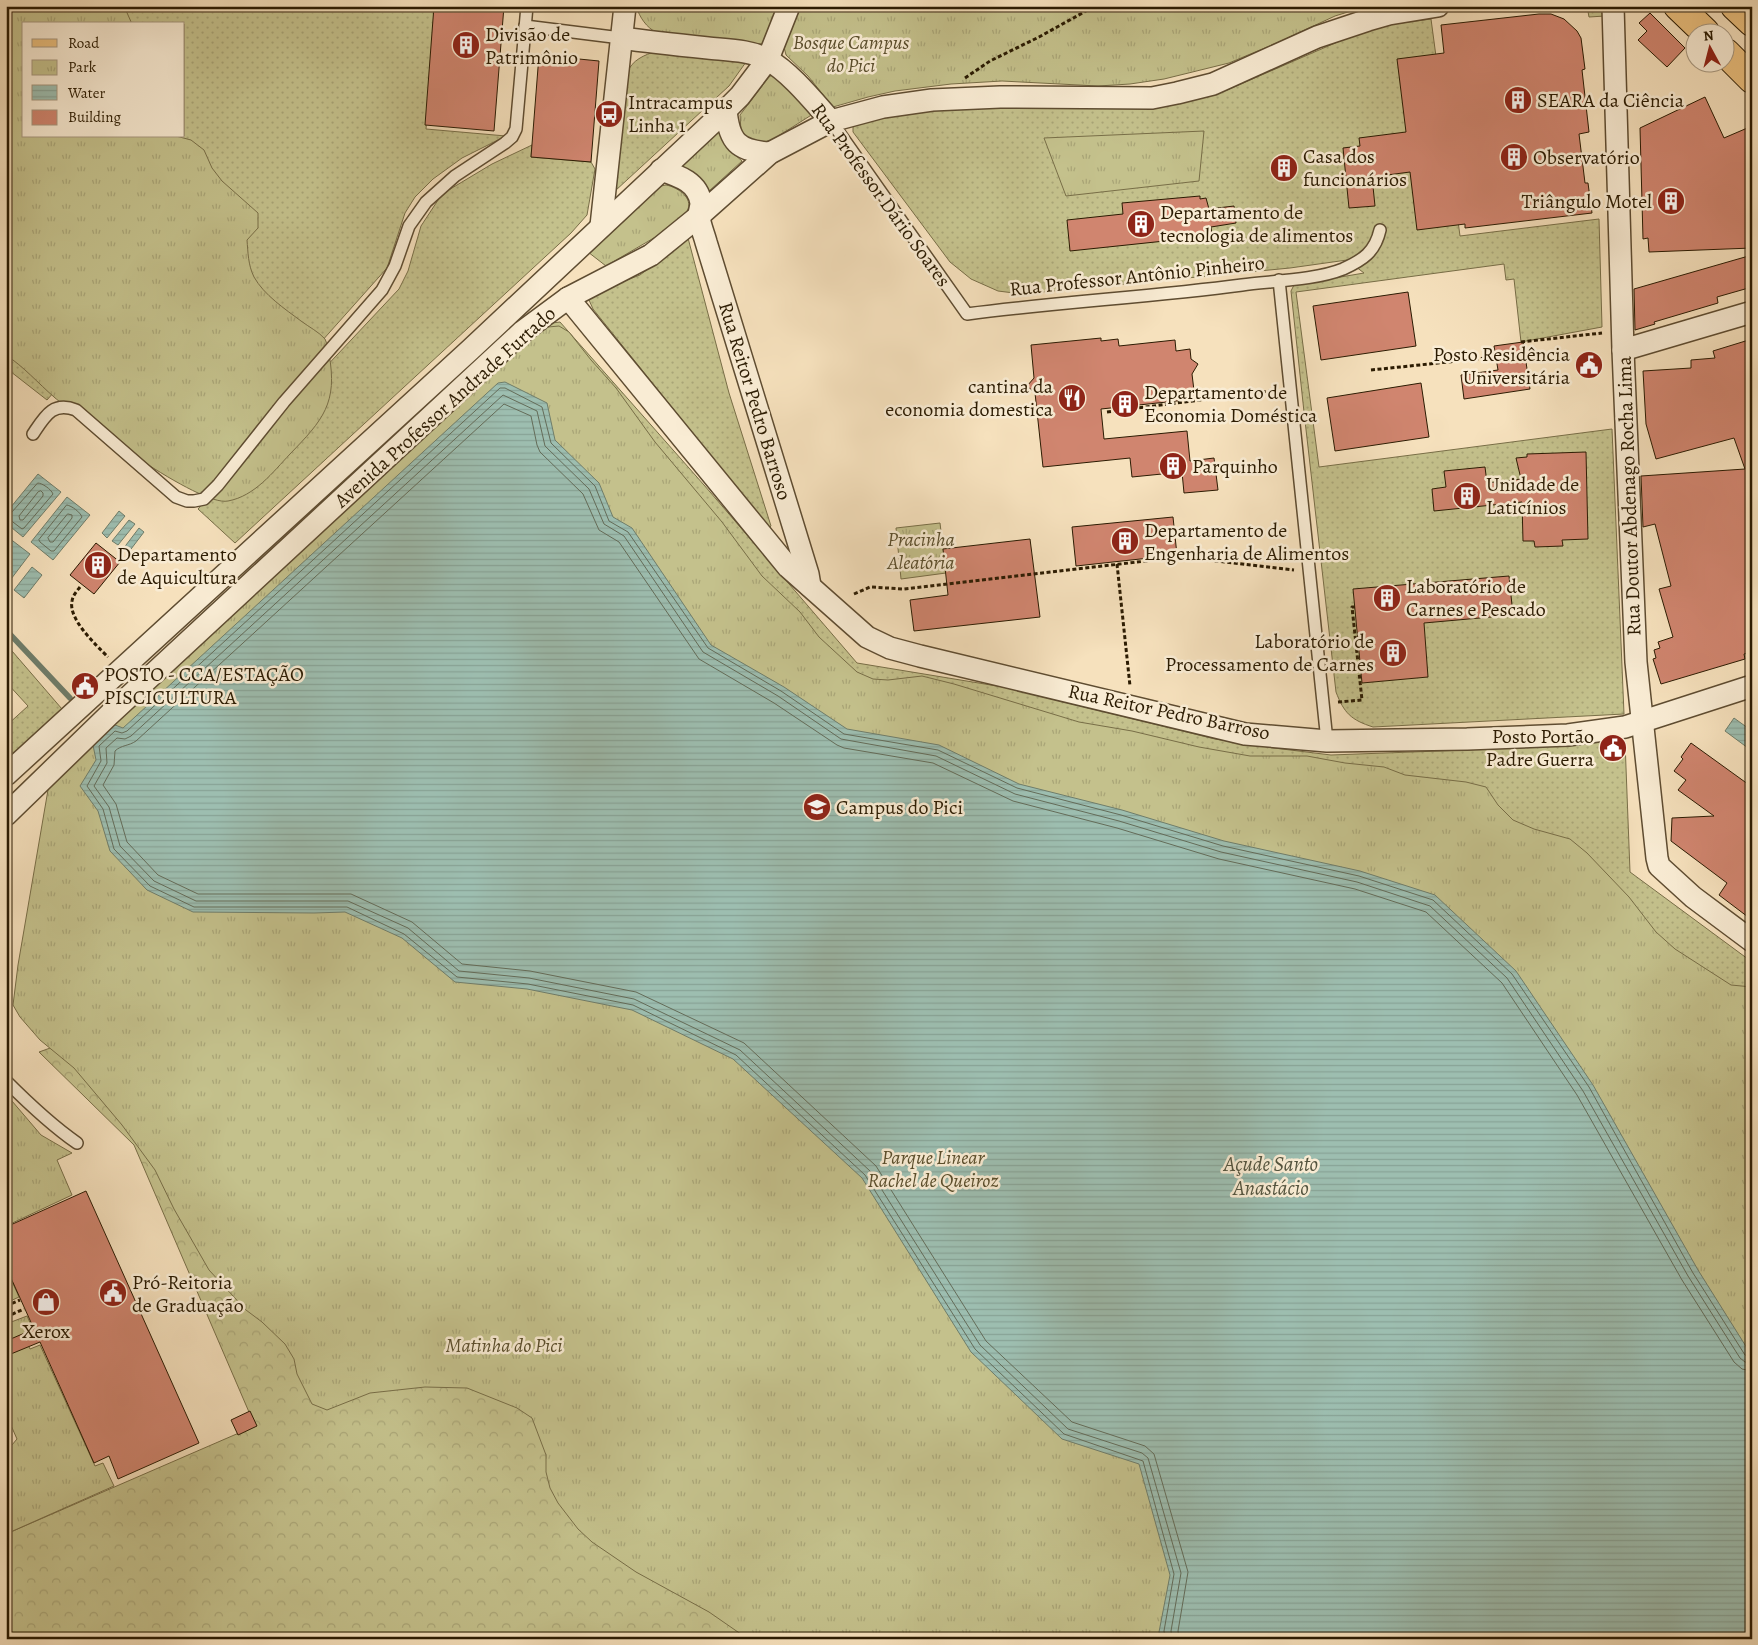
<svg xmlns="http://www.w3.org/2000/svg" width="1758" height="1645" font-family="Alegreya,serif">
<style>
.grass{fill:url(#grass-dots);stroke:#786e47;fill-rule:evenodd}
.forest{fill:url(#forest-crowns);stroke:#786e47}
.park{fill:url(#park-tufts);stroke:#786e47}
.water{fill:url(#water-rules);stroke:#6f7d6a}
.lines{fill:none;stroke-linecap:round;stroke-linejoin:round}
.shore{stroke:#646c59;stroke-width:1}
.stream{stroke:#6f7d6a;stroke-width:5.5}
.building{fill:#d0856f;stroke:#2b1b02}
.lane-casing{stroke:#5e4c31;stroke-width:14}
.street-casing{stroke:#5e4c31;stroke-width:24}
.primary-casing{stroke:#2b1b02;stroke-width:30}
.path{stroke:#2b1b02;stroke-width:3;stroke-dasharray:4 2.5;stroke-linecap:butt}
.lane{stroke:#f9ecd4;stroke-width:11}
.street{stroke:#f9ecd4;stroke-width:21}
.primary{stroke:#ebc07e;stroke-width:28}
.labels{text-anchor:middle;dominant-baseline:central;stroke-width:5;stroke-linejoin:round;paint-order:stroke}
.poi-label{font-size:20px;fill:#2b1b02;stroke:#f9ecd4;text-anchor:start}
.park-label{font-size:20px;font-style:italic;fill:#594d2b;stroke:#f9ecd4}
.street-label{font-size:20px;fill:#2b1b02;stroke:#f9ecd4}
.water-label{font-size:21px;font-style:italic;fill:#53543f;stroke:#f9ecd4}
</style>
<defs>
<pattern id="grass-dots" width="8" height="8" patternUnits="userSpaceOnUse" patternTransform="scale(1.25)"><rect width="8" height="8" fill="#c4c18c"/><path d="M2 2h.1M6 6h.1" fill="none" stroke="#a9a577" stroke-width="1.8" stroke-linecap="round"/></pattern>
<pattern id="forest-crowns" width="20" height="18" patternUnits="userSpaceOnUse" patternTransform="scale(1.25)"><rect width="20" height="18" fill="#c4c18c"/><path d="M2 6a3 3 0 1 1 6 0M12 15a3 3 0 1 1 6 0" fill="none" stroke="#a9a577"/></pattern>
<pattern id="park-tufts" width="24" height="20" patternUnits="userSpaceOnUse" patternTransform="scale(1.25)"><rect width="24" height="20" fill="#c4c18c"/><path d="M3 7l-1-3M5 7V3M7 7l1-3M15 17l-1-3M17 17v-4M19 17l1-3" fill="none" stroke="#a9a577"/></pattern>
<pattern id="water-rules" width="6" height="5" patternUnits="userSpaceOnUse" patternTransform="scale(1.25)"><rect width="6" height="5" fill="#9dbeb0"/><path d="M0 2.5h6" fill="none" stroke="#87a396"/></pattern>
</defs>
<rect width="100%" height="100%" fill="#f6e1bd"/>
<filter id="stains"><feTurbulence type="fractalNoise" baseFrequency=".004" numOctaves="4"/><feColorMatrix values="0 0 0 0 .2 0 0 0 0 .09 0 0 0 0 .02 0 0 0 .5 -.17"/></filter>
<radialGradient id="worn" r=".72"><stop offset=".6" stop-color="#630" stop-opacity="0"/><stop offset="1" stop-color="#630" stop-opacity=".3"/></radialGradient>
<!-- grass -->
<g class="grass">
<path d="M6,6H435L426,129L506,136L462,158L433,179L415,197L405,213L387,268L197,481L54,392L47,400L6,368ZM24,24H184V136H24Z"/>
<polygon points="1587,6 1605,6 1605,16 1589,17"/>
<path d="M1431,19L1460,236L1599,219L1602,327L1521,342L1514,279L1506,280L1504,264L1296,292L1319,467L1612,429L1624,714L1373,727C1351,720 1344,713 1336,692L1304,412L1291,291L1294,285L1364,273L1347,260L1290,268L1022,294L998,291L971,279L950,262L853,132V124L897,113L969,106L1168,104L1227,90L1349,37L1386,25Z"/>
<path d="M657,51L746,62L729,86L615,191L627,73C632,60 644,55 657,51Z"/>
<polygon points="532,145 531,157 591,162 595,169 587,215 571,233 235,543 198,509 321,372 399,289 408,271 421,226 442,194 492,164"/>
<polygon points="688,238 729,393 771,526 769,528 593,309 589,300 593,293 640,275"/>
<polygon points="560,322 704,485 857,663 1003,687 1215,739 1274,748 1331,755 1466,750 1625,741 1630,872 1752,962 1752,1356 115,725 544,324"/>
<polygon points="6,644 62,709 6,761 6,726 28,706 6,682"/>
</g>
<!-- forest -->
<polygon class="forest" points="98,1031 847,1639 6,1639 6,1534 255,1426 134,1145 39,1052"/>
<!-- park -->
<g class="park">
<path d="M6,6H124L132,24H24V136H176L191,140L204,150L212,168L222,181L258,213V228L247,240C248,252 248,265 254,277C264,295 285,309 301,321C309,327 319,332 325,339C327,343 328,349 329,354C338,403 323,420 290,454C273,472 255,496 228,501C200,507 79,419 54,397C38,383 24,367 6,355Z"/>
<path d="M636,6H779L764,44L731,42L657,33C646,27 640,18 636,6Z"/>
<polygon points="801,6 1367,6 1335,16 1279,42 1229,63 1164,79 1130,84 1098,86 1002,81 951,84 895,91 868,97 833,107 808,76 786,55 784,47"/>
<polygon points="772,75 776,75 813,114 772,140 760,143 746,138 741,131 740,115 769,77"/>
<polygon points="719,131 726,147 742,161 708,192 679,169"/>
<polygon points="1204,131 1199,181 1066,196 1044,138"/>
<path d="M666,185C678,187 697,200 685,214L664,232L606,266L588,252L661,186Z"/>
<polygon points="559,326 569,332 591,360 616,388 655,442 722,522 762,576 800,612 819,637 857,672 873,679 888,680 922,676 954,684 1079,722 1132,731 1199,747 1250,756 1307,756 1345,763 1384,767 1405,775 1466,782 1486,787 1498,805 1513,820 1534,829 1570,839 1587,853 1629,897 1656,932 1675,949 1731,985 1752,987 1752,1639 748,1639 709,1612 636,1572 592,1542 578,1529 558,1503 550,1488 546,1472 546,1455 532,1418 517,1408 467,1388 425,1387 370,1393 327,1410 312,1404 297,1374 294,1359 285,1344 262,1322 246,1310 209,1270 174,1209 155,1170 122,1125 74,1068 40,1040 20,1017 13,1005 18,965 49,784 92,746 282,565 515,351 524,346 548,327"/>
<polygon points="940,523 946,573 901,579 896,528"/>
<polygon points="6,1094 41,1135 72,1153 57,1160 72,1195 6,1226"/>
<polygon points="6,1268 19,1297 6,1303"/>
<polygon points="27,1316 34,1331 24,1336 30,1349 40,1345 95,1466 103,1463 114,1486 6,1534 6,1452 17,1439 9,1421 6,1421 6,1324"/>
</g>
<!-- water -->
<g class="water">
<polygon points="505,382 547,403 555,440 599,483 613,517 632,528 711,645 784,687 847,729 939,745 1019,784 1122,810 1224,841 1360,871 1435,895 1516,971 1593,1085 1698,1270 1752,1356 1752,1639 1161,1639 1159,1632 1170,1575 1139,1464 1062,1439 971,1352 862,1178 733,1059 632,1010 527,989 455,982 402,938 345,912 314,913 193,912 147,890 110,851 98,811 80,786 96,760 93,745 115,725 123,728 498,383"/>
<polygon points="38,474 61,492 23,537 6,523 6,513"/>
<polygon points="67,497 90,515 53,560 31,542"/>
<polygon points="119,511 125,516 107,538 102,533"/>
<polygon points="129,520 135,524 118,545 112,541"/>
<polygon points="139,528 144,532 128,553 123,549"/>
<polygon points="9,538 30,554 8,583 6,582 6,541"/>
<polygon points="32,567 42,575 24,598 14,590"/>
<polygon points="1734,718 1752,731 1752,751 1725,731"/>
</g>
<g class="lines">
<!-- shore -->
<g class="shore">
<path d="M38,483C42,483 51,489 53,494L24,528L22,529L9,519L8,517Z"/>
<polygon points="41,491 43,493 43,496 23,520 20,520 19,516 38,492"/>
<path d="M67,505C72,506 80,512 82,517L54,551H51L40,542L39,540Z"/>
<polygon points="68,514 72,515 72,518 53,542 50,542 48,538"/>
<polyline points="1165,1639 1164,1631 1174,1574 1143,1461 1064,1434 975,1349 865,1175 736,1055 633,1005 528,984 457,977 404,934 347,907 194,907 150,886 114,849 103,809 87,786 101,761 99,746 115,731 122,733 127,731 500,388 505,388 542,407 551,443 595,486 609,521 628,532 708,648 781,691 844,734 938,750 1017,788 1121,815 1223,846 1359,876 1433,900 1512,974 1589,1087 1693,1273 1745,1355 1752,1357"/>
<polyline points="1172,1639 1171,1631 1181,1573 1148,1458 1142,1453 1068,1429 980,1345 870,1171 740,1050 634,999 529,978 459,971 408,928 348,901 196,901 154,881 120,846 109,807 94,786 107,763 106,748 117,738 125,739 131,736 503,395 537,411 545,446 589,489 604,524 624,536 703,652 778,696 841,739 936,756 1015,794 1119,821 1221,852 1357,882 1430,906 1507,978 1583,1091 1688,1276 1740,1358 1745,1362 1752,1364"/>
<path d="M1179,1639L1178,1631L1188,1572L1154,1454L1145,1446L1072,1422L986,1341L876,1166L744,1043L636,992L530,971L462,964L412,922L351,894H198L158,875L127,842L116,804L103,785L114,765L115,751C121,745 129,746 136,741L504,404L531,416L537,445L540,452L583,494L599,530L619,542L699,659L774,703L837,745L844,748L933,763L1013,801L1117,828L1219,859L1355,889L1426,912L1502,983L1577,1095L1682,1280L1734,1362L1742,1369L1752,1371"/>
</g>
<!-- stream -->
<polyline class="stream" points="6,630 70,698"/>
</g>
<!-- building -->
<g class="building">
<polygon points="434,6 504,6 494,131 425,125"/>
<polygon points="1650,13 1685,48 1667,67 1638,40 1647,31 1639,23"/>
<polygon points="1539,14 1551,14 1564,19 1577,31 1581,38 1585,69 1582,70 1589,132 1579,134 1585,183 1588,183 1592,213 1465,228 1465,224 1417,230 1410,172 1372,177 1375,206 1349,208 1343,148 1360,146 1359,138 1406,132 1397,59 1444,53 1441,25"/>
<polygon points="539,55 599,61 591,162 531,157"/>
<polygon points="1705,97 1724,138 1752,126 1752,248 1649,252 1648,238 1643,239 1640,128"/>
<polygon points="1200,196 1200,199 1206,198 1209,209 1234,206 1236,223 1211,227 1212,236 1070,251 1067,220 1123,214 1122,203"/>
<polygon points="1752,255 1752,287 1717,297 1718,303 1654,322 1655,324 1635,330 1634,289"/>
<polygon points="1408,292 1416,346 1321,360 1313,306"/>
<polygon points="1101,338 1101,341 1118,339 1119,346 1175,340 1176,351 1190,349 1191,359 1198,364 1192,374 1195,399 1101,409 1104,439 1187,431 1190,461 1214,458 1218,490 1184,493 1182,472 1132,477 1130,458 1043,467 1035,393 1027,386 1034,378 1031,345"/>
<polygon points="1752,339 1752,652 1744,654 1745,659 1661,684 1653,659 1656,658 1654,650 1660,648 1658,642 1673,637 1659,589 1671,586 1655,524 1643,527 1641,476 1745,469 1734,438 1656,459 1646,424 1643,371 1691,368 1691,360 1715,358 1713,351"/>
<polygon points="1523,342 1530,389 1464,399 1461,375 1498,370 1494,346"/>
<polygon points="1421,383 1429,437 1335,451 1327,398"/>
<polygon points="1586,452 1588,539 1562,540 1563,546 1535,547 1534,541 1523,541 1522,502 1434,511 1432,489 1446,487 1444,471 1485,467 1487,483 1521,479 1516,458 1527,457 1527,454"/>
<polygon points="1173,517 1177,555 1076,566 1072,527"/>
<polygon points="1030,539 1040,617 914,631 910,600 948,595 943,549"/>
<polygon points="96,543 120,562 94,594 70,575"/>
<polygon points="1509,576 1513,615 1424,623 1428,677 1362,683 1353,589"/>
<polygon points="1691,743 1752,787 1752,920 1719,895 1727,883 1671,841 1672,818 1714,816 1678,790 1686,780 1674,771 1683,759 1681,757"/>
<polygon points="86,1191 199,1443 118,1479 109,1456 94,1463 40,1342 6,1356 6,1341 34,1329 6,1267 6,1227"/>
<polygon points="250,1411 257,1426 238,1435 231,1420"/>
</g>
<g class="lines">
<defs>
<g id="lane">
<polyline points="525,26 621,38"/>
<path d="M831,121L967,314C1059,302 1151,297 1242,285C1272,281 1316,280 1343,269C1363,260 1375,252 1380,230"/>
<polyline points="1279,280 1327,741"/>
<path d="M33,434C45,416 53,401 76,410L176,497L187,501H194L204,499L218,485L284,402L382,290L395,266L409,226L426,202L455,176L505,143L512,137L516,129L527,6"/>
<path d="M6,1081C29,1104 51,1125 77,1143"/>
</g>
<g id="street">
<polyline points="1613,6 1623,350 1636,662 1657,858 1659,866 1693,897 1752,941"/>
<path d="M621,38C650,42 679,45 708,48C727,50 751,50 768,60C790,72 814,102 831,121"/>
<path d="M726,110C729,142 738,151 770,153"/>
<path d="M661,170C679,176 698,182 701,203C701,208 699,211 699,215C699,223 704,234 706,242L808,574L810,586"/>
<polyline points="601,226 625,6"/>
<polyline points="568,298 788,567 867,637 890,648 920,656 1245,734 1327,741 1467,739 1568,735 1625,727 1752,686"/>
<polyline points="1623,350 1752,312"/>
<polyline points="6,775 470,350 726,110 740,96 768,59 789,6"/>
<polyline points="6,815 110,714 522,332 568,298 651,255 699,216 770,153 831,121 883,107 932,100 1000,97 1152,98 1177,93 1213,84 1317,37 1368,20 1389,14 1438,6"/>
</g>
<g id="primary">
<polyline points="1678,6 1705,32"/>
<polyline points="1735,6 1752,22"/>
<polyline points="1726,53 1752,79"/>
</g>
</defs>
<!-- lane casing -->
<use href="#lane" class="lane-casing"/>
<!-- street casing -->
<use href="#street" class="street-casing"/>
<!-- primary casing -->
<use href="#primary" class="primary-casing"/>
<!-- path -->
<g class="path">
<polyline points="965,78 990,61 1039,37 1095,6"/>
<polyline points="1521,342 1602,333"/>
<polyline points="1371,370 1525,354"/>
<polyline points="1107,412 1277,390"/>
<polyline points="1117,564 1130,686"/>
<path d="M80,587C77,591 73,595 72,601C68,619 96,645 108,657"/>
<polyline points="854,594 870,587 904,589 1181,557 1294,570"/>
<polyline points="1338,702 1362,700 1352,607 1355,607"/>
<polyline points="6,1306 20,1300"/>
<polyline points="6,1317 24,1309"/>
</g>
<!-- lane -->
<use href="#lane" class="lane"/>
<!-- street -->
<use href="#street" class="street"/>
<!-- primary -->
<use href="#primary" class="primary"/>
</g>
<!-- icons -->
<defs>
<symbol id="building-disc" viewBox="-11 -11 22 22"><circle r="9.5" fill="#8f2418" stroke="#f9ecd4"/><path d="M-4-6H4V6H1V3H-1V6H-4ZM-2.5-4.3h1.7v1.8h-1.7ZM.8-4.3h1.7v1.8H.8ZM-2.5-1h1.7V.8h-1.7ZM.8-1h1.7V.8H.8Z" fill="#fff"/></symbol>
<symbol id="bus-disc" viewBox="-11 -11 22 22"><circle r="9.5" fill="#8f2418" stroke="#f9ecd4"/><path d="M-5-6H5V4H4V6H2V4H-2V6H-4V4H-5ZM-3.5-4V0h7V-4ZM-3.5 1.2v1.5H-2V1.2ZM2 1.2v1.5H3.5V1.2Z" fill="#fff"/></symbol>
<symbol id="civic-disc" viewBox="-11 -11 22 22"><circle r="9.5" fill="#8f2418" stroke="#f9ecd4"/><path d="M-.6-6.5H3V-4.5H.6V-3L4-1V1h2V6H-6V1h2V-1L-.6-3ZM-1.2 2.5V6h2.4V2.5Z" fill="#fff"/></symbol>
<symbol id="restaurant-disc" viewBox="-11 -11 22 22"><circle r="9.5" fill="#8f2418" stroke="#f9ecd4"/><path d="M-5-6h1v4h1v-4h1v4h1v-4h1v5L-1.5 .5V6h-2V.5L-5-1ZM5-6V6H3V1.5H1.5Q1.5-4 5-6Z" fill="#fff"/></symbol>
<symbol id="university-disc" viewBox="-11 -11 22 22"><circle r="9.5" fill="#8f2418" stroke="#f9ecd4"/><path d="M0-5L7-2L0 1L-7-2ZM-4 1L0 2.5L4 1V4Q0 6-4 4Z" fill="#fff"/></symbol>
<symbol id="shop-disc" viewBox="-11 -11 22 22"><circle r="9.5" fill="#8f2418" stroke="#f9ecd4"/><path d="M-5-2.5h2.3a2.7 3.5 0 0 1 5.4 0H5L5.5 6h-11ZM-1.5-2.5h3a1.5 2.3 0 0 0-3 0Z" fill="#fff"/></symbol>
</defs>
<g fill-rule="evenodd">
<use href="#building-disc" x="450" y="29" width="32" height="32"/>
<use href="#building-disc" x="1502" y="84" width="32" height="32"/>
<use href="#bus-disc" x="593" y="98" width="32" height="32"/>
<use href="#building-disc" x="1498" y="141" width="32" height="32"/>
<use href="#building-disc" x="1268" y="152" width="32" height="32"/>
<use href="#building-disc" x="1655" y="185" width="32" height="32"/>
<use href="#building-disc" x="1125" y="208" width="32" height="32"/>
<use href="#civic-disc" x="1573" y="349" width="32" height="32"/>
<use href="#restaurant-disc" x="1056" y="382" width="32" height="32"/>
<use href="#building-disc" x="1109" y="388" width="32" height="32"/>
<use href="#building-disc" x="1157" y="450" width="32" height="32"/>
<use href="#building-disc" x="1451" y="480" width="32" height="32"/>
<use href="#building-disc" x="1109" y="525" width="32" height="32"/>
<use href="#building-disc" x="82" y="549" width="32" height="32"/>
<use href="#building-disc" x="1371" y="582" width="32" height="32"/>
<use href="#building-disc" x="1377" y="637" width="32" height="32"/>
<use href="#civic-disc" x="69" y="670" width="32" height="32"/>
<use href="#civic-disc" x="1597" y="732" width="32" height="32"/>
<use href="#university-disc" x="801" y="791" width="32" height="32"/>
<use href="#civic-disc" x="97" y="1277" width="32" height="32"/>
<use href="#shop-disc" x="30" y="1286" width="32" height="32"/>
</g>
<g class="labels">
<!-- poi labels -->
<g class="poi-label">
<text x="485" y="34">Divisão de<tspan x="485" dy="23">Patrimônio</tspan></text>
<text x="1537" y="100">SEARA da Ciência</text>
<text x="628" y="102">Intracampus<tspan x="628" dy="23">Linha 1</tspan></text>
<text x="1303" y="156">Casa dos<tspan x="1303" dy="23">funcionários</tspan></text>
<text x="1533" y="157">Observatório</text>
<text x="1652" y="201" text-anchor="end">Triângulo Motel</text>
<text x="1160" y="212">Departamento de<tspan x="1160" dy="23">tecnologia de alimentos</tspan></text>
<text x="1570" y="354" text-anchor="end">Posto Residência<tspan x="1570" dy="23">Universitária</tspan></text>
<text x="1053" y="386" text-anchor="end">cantina da<tspan x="1053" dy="23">economia domestica</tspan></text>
<text x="1144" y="392">Departamento de<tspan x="1144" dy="23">Economia Doméstica</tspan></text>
<text x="1192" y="466">Parquinho</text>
<text x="1486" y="484">Unidade de<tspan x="1486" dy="23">Laticínios</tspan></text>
<text x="1144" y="530">Departamento de<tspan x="1144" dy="23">Engenharia de Alimentos</tspan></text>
<text x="117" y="554">Departamento<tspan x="117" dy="23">de Aquicultura</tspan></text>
<text x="1406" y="586">Laboratório de<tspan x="1406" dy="23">Carnes e Pescado</tspan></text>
<text x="1374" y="641" text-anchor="end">Laboratório de<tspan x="1374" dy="23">Processamento de Carnes</tspan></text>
<text x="104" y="674">POSTO - CCA/ESTAÇÃO<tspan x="104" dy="23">PISCICULTURA</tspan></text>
<text x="1594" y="736" text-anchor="end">Posto Portão<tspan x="1594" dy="23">Padre Guerra</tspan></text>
<text x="836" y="807">Campus do Pici</text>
<text x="132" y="1282">Pró-Reitoria<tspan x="132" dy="23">de Graduação</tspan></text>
<text x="46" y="1331" text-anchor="middle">Xerox</text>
</g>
<!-- park labels -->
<g class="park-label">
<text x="851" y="42">Bosque Campus<tspan x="851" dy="23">do Pici</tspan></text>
<text x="921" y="539">Pracinha<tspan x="921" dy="23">Aleatória</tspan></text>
<text x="933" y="1157">Parque Linear<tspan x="933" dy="23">Rachel de Queiroz</tspan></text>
<text x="504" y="1345">Matinha do Pici</text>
</g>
<!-- street labels -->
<g class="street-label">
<text transform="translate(881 195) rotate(54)">Rua Professor Dário Soares</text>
<text transform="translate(1137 276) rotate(-6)">Rua Professor Antônio Pinheiro</text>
<text transform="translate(755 401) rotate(73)">Rua Reitor Pedro Barroso</text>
<text transform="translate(445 407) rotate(-42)">Avenida Professor Andrade Furtado</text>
<text transform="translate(1629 496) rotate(-92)">Rua Doutor Abdenago Rocha Lima</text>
<text transform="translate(1169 712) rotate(12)">Rua Reitor Pedro Barroso</text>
</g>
<!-- water labels -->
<g class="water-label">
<text x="1271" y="1164">Açude Santo<tspan x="1271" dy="24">Anastácio</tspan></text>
</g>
</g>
<!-- margin -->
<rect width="1758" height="1645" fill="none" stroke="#f6e1bd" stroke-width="25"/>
<rect x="8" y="8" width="1743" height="1630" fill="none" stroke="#2b1b02" stroke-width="2.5"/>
<rect x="12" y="12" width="1733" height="1620" fill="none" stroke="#2b1b02"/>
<!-- legend -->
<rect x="22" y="22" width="162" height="115" fill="#f9ecd4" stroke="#a79880"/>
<rect x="32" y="39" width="25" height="8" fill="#ebc07e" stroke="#a79880"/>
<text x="68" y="48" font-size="15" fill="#2b1b02">Road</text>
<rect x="32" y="60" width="25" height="15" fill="url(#park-tufts)" stroke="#a79880"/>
<text x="68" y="72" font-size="15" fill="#2b1b02">Park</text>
<rect x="32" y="85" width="25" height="15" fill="url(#water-rules)" stroke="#a79880"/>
<text x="68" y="98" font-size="15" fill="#2b1b02">Water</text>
<rect x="32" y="110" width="25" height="15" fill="#d0856f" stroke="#a79880"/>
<text x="68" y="122" font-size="15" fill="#2b1b02">Building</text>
<!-- north arrow -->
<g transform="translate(1710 48) rotate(353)"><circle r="24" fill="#f9ecd4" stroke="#a79880"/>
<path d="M0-4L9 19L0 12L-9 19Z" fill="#8f2418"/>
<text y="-8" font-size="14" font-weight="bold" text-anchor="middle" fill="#2b1b02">N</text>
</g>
<rect width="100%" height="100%" filter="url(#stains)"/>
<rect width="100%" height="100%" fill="url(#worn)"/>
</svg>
